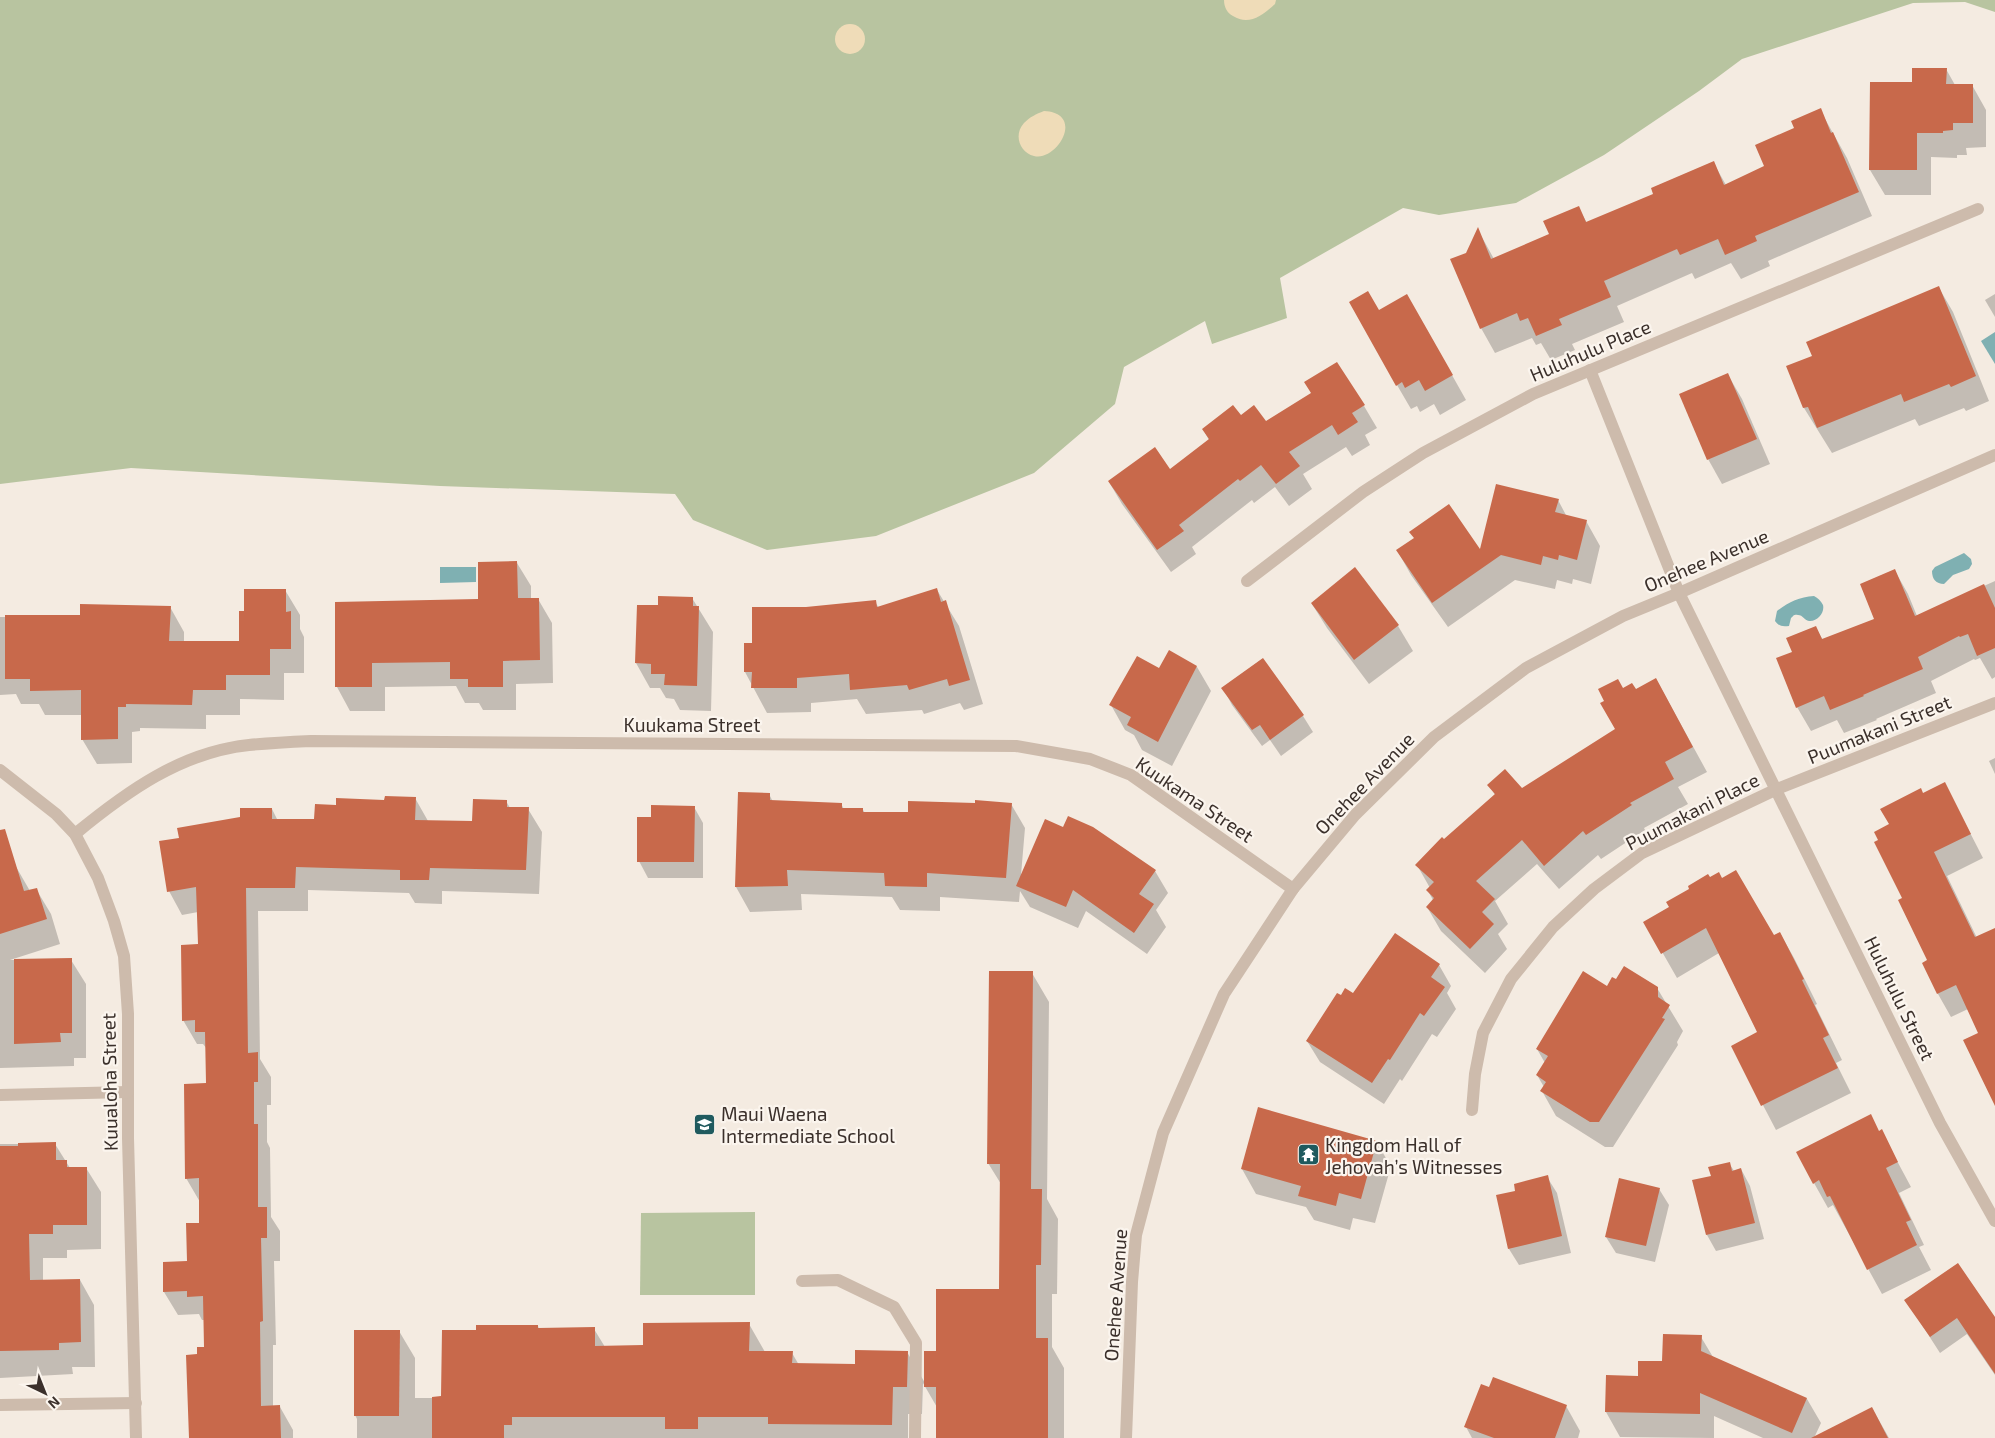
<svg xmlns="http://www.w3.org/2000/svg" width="1995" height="1438" font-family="'Exo 2',sans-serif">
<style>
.green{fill:#b8c4a0}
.sand{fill:#efdcb8}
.water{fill:#7fb0b2}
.shadow{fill:#0003}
.building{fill:#c8694b}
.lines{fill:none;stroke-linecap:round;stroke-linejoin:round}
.service{stroke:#cdbbac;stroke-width:12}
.minor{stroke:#cdbbac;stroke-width:12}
.tertiary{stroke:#cdbbac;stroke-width:12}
.labels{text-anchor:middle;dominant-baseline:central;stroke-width:4.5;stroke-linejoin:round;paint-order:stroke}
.street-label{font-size:19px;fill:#3b302b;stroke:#fbf5ee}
.poi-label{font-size:19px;fill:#3b302b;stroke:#fbf5ee;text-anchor:start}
</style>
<rect width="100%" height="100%" fill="#f4ebe1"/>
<!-- green -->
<g class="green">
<polygon points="0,0 1995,0 1995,12 1965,2 1913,3 1742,59 1699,91 1604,155 1516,203 1439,215 1403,208 1280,278 1287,318 1212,344 1205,321 1124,367 1115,404 1034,473 876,536 767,550 693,520 675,494 440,486 131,468 0,484"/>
<polygon points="755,1212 755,1295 640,1295 641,1213"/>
</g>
<!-- sand -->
<g class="sand">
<path d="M1224,0H1276L1275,4C1263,15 1249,26 1233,16C1227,13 1224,7 1224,0Z"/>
<circle cx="850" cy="39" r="15"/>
<path d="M1044,111C1086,113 1057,162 1034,156C1020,153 1013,135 1024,123C1030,117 1036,114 1044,111Z"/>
</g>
<!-- water -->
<g class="water">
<polygon points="1995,332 1995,364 1981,341"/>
<path d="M1964,553L1971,559L1972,564L1969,569L1953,575L1944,584C1936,584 1932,579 1932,571L1935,567Z"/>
<polygon points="440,567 476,567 476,582 440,583"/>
<path d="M1814,596C1818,598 1821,601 1823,605C1825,613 1817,622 1809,621C1804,620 1803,615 1798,615C1794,614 1794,615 1791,618L1789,626C1782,627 1779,626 1775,621L1777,611C1789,602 1799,597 1814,596Z"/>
</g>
<!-- shadow -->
<g class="shadow">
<polygon points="1946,69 1955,85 1972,85 1986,110 1986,147 1966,148 1967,155 1957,155 1957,158 1931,157 1931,195 1885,195 1870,170 1913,83"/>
<polygon points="1820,110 1847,158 1872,216 1768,261 1770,266 1741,279 1731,263 1695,279 1692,273 1617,306 1624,322 1572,344 1575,350 1551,360 1541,343 1536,345 1532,338 1495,353 1481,328 1467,254 1478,230 1494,259 1550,235 1578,207 1587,223 1655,194 1713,162 1726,185 1766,167 1796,129"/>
<polygon points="1939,288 1953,312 1989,401 1966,411 1964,408 1919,426 1915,419 1832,453 1804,408 1788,367 1813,357"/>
<polygon points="1995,294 1995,317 1985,300"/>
<polygon points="1378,311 1421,320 1466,400 1440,415 1434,404 1420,412 1417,406 1411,409 1397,385"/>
<polygon points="1728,375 1742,399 1770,464 1722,484 1708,459"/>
<polygon points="1364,406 1377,428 1365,435 1370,445 1352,456 1346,447 1303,474 1312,489 1289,506 1275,487 1254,503 1252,500 1192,547 1196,554 1171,572 1122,504 1109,482 1170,471 1209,440 1203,429 1240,417 1266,423"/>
<polygon points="1558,500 1567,517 1586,521 1600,546 1591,584 1573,579 1572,584 1557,580 1555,589 1515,580 1448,627 1411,575 1397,550 1480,552"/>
<polygon points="517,563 531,586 531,599 538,599 552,623 553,683 516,684 516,710 483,710 479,703 465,703 456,686 385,687 385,711 350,711 337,687 336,603 480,600"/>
<polygon points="1354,569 1398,626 1413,651 1369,684 1327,628 1312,604"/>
<polygon points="1895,571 1908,594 1917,616 1995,581 1995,677 1992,679 1980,658 1975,660 1974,659 1931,681 1936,693 1876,719 1877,720 1844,733 1837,720 1811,731 1797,707 1793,653 1815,627 1823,640 1876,619"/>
<polygon points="285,590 300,615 300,629 304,637 304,673 284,673 284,700 240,699 240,715 206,715 206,729 140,728 140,731 132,732 132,763 97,764 82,739 82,715 45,715 39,704 21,704 16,694 0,695 0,617 82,617 170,607 184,632 184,642 240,642 245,612"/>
<polygon points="937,590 959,626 983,704 964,710 960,703 924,714 922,710 866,714 857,699 811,703 811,712 767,713 745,672 753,644 806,608 875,602 879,608"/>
<polygon points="692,598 713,632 711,711 680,710 674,699 666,698 660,688 650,688 636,663 659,607"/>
<polygon points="1262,659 1303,716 1313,732 1281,756 1270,740 1262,746 1232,705 1223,688"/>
<polygon points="1197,667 1211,691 1172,766 1142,750 1134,735 1125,730 1111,705 1160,670"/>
<polygon points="1656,679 1707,772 1678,787 1688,804 1644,828 1645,830 1601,859 1598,855 1559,889 1537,864 1495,901 1508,924 1498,934 1507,949 1485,973 1441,931 1427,907 1433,900 1428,891 1430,888 1417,865 1495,795 1489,785 1522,790 1616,730 1623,690 1635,690"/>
<polygon points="1995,758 1995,774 1989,761"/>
<polygon points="1945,784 1983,858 1947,876 1977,938 1995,936 1995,1102 1980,1033 1968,1009 1951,1017 1938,994 1929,961 1903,898 1890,825 1923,795"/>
<polygon points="739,793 769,794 773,802 841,804 844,809 863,810 865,813 909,814 1011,804 1025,828 1021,875 1064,828 1093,828 1155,871 1168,893 1156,910 1166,927 1147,954 1086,911 1078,928 1030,907 1020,891 1019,902 940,897 940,911 900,910 892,897 801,894 802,910 750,912 736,887"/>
<polygon points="415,798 428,821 474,822 506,801 510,808 528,809 542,832 539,894 442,891 442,904 415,903 409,893 308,890 308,911 258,911 260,1059 271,1077 271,1105 267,1105 267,1142 270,1148 271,1217 280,1231 280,1261 274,1261 276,1345 273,1345 273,1407 280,1407 293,1430 293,1438 190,1438 198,1355 205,1348 205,1320 202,1320 199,1314 178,1315 164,1292 188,1263 201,1224 200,1202 186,1178 207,1085 207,1049 203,1044 197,1044 183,1020 199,945 198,912 182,915 169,891 180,839 272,809 278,821 316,821 337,806"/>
<polygon points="694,807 703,823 703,878 648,878 639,861 652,818"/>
<polygon points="15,865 30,891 36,889 51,914 60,944 10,960 71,960 86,984 86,1058 74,1058 74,1066 0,1068 0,870"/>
<polygon points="1710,879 1722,880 1773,936 1780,933 1794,958 1817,1004 1815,1005 1842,1060 1836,1063 1851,1093 1776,1130 1732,1046 1758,1033 1719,953 1677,978 1645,922 1670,907"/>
<polygon points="1439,965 1451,986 1447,993 1456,1009 1437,1037 1432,1034 1402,1081 1400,1079 1384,1104 1320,1062 1307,1041 1342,997"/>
<polygon points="1032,973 1049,1002 1047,1199 1058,1219 1057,1294 1052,1294 1052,1347 1064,1368 1064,1438 937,1438 938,1409 923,1383 922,1414 908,1414 908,1438 357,1438 357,1419 355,1415 399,1331 415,1358 415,1398 443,1398 478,1331 538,1326 539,1329 594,1329 605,1347 644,1347 749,1324 765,1352 792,1353 799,1365 856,1365 907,1352 925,1383 938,1352 1000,1290 1001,1184 988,1163"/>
<polygon points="1607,987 1657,988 1683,1031 1677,1042 1678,1045 1613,1147 1605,1147 1556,1116 1542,1091 1544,1087 1537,1075 1545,1063 1537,1049"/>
<polygon points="1881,1131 1911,1187 1899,1193 1924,1245 1919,1247 1931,1270 1882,1294 1833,1205 1828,1208 1814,1183"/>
<polygon points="1376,1142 1391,1166 1375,1223 1353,1218 1350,1230 1314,1220 1306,1207 1256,1194 1242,1169"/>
<polygon points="0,1144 55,1144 70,1168 86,1168 101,1192 101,1249 67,1250 67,1258 43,1258 43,1281 80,1280 94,1305 95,1367 72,1367 73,1374 0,1378"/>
<polygon points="1729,1163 1734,1171 1741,1169 1750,1186 1764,1239 1716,1251 1707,1235 1712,1177"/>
<polygon points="1547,1177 1557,1193 1571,1253 1519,1265 1509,1249 1516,1191"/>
<polygon points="1659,1189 1669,1205 1655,1262 1616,1253 1606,1237"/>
<polygon points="1906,1300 1995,1320 1995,1375 1967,1334 1940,1353"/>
<polygon points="1701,1337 1713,1357 1807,1399 1821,1423 1814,1438 1872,1408 1889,1438 1763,1438 1714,1416 1714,1438 1620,1437 1606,1412 1639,1377"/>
<polygon points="1566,1406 1580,1431 1578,1438 1472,1438 1466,1427"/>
</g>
<!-- building -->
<g class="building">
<polygon points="1912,68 1947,68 1946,84 1973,84 1973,123 1953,123 1953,130 1943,131 1943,133 1917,133 1917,170 1869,170 1870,82 1912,82"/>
<polygon points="1821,108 1831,133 1833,132 1859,192 1755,236 1757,241 1725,255 1718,239 1680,255 1677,249 1604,281 1611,297 1559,319 1562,325 1536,336 1528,318 1520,321 1517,313 1480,329 1450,259 1466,253 1478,227 1491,259 1549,234 1543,221 1579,206 1586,222 1653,194 1651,188 1714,161 1724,185 1764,166 1755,145 1794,128 1791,121"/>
<polygon points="1939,286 1976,376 1951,387 1949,384 1904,402 1901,394 1817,428 1808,407 1803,408 1786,366 1812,356 1806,342"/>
<polygon points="1368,291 1379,310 1407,294 1453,375 1425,391 1419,380 1405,388 1402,382 1396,386 1349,302"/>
<polygon points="1337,362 1365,405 1352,413 1358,422 1338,435 1332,425 1289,452 1300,466 1276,484 1261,465 1240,481 1238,479 1179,525 1184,531 1157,550 1108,481 1155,447 1170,469 1209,439 1202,429 1233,405 1241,415 1254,405 1266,421 1311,393 1304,382"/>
<polygon points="1728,373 1757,439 1707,460 1679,394"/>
<polygon points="1496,484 1559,499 1555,512 1587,520 1577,560 1559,555 1558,560 1543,556 1541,565 1501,555 1432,603 1396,550 1414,538 1409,532 1449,504 1480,549"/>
<polygon points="517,561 518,598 539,598 540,660 503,661 503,687 468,687 468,679 450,679 450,662 372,663 372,687 335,687 335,602 478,599 478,562"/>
<polygon points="1355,567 1399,625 1354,660 1311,603"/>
<polygon points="1895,569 1915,616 1984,584 1995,608 1995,648 1977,656 1968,634 1960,637 1959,636 1918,657 1923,669 1863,695 1864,696 1830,710 1824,696 1796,708 1776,658 1792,652 1786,638 1816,626 1822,639 1874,619 1860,584"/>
<polygon points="937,588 941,602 946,600 970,680 949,686 947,679 909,690 907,685 850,690 849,674 797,678 797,688 751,688 752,672 744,672 744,643 752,643 752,607 806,607 876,600 877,607"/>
<polygon points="244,589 286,589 286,612 291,611 291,649 270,649 270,675 226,675 226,690 193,690 192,705 126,704 126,707 118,707 118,739 81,740 81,690 30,691 30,679 5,679 5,615 80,615 80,604 171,606 169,641 239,641 239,611 244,611"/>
<polygon points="658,596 693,597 693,606 699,606 697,686 664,685 665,674 651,674 651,664 635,663 637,605 658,605"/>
<polygon points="1169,650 1197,666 1158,742 1127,725 1131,717 1109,705 1137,656 1159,668"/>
<polygon points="1263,658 1304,715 1270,740 1260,725 1252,730 1221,688"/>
<polygon points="1656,678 1693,747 1665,762 1674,779 1630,803 1632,805 1586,835 1583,831 1544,866 1522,840 1476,881 1495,899 1482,912 1494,924 1470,949 1426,907 1434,898 1426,890 1434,882 1415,865 1442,837 1444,839 1495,794 1487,785 1505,769 1522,788 1615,729 1600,703 1604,701 1598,689 1618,679 1623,688 1632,683 1636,689"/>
<polygon points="1945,782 1971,834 1934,852 1975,937 1995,928 1995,1106 1963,1040 1978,1033 1956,985 1937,994 1922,963 1927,960 1898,900 1902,898 1874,842 1878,840 1874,832 1889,824 1880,809 1921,788 1923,793"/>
<polygon points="738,792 770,793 770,800 842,803 842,808 863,808 863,812 908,812 908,801 975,803 975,800 1012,803 1006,878 927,873 927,887 885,886 884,873 787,870 788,886 735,887"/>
<polygon points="385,796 416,797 415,820 472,821 473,799 507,800 507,807 529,807 526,870 430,868 429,880 400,880 400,870 296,867 295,888 246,888 248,1053 258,1052 258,1082 254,1082 254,1124 258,1124 258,1207 267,1207 267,1238 261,1238 263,1321 260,1322 261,1406 280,1405 281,1438 189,1438 186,1355 197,1354 197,1347 204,1347 203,1296 187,1297 187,1291 163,1292 163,1262 187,1261 186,1223 199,1223 199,1178 185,1179 184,1084 206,1083 205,1032 195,1032 195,1020 182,1021 181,945 198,944 196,887 167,892 159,841 179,838 177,828 240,817 240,808 272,808 272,819 314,819 315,804 336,805 336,798 384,800"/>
<polygon points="651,805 695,806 694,862 637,862 637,817 651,817"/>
<polygon points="1068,816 1093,827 1156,870 1139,894 1154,904 1134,933 1073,890 1066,907 1016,886 1045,819 1063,827"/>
<polygon points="5,829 24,891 37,888 47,919 0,934 0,830"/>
<polygon points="1736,870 1774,935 1780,932 1804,979 1802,980 1829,1035 1823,1038 1838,1068 1761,1106 1731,1046 1757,1032 1706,928 1661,954 1643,922 1669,907 1666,902 1689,889 1688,886 1708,874 1710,877 1719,872 1722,878"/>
<polygon points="1395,933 1440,964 1431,977 1445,987 1424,1016 1420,1013 1390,1060 1388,1059 1372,1083 1306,1041 1337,993 1341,995 1345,988 1353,993"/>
<polygon points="72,958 72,1033 60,1033 61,1042 14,1044 14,959"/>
<polygon points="1624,966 1658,987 1658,997 1670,1005 1662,1018 1665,1019 1599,1122 1590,1122 1540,1091 1546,1082 1536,1075 1548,1056 1536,1049 1583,971 1607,986 1612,977 1616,979"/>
<polygon points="989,971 1033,971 1031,1189 1042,1189 1041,1265 1036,1265 1036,1338 1048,1338 1048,1438 936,1438 936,1387 924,1387 924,1351 936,1351 936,1289 999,1289 1000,1164 987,1164"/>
<polygon points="1258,1107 1377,1141 1361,1199 1339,1193 1336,1206 1298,1196 1301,1186 1241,1169"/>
<polygon points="1871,1114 1879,1131 1882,1129 1898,1162 1886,1168 1911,1220 1906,1222 1917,1245 1867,1270 1830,1196 1827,1197 1819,1180 1813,1184 1796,1152"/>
<polygon points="56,1142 56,1160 67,1160 67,1167 87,1167 87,1225 53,1225 53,1234 29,1234 30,1280 80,1279 81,1342 59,1343 59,1350 0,1351 0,1146 18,1146 18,1143"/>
<polygon points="1730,1162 1732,1171 1741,1168 1755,1223 1706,1235 1692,1180 1711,1176 1708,1167"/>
<polygon points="1548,1175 1562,1236 1508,1249 1496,1195 1515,1191 1514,1184"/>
<polygon points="1619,1178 1660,1188 1646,1246 1605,1237"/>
<polygon points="1958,1263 1995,1317 1995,1374 1957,1318 1930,1337 1904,1300"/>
<polygon points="750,1322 749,1351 793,1351 792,1363 855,1364 855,1350 908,1351 907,1387 893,1387 892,1425 768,1424 768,1417 698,1417 698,1429 665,1429 665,1417 512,1417 512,1425 504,1425 504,1438 432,1438 432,1397 441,1396 442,1330 476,1330 476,1325 538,1325 538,1328 595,1327 595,1346 643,1345 643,1323"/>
<polygon points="354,1330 400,1330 399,1416 354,1416"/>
<polygon points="1663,1334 1702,1335 1701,1351 1807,1398 1792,1433 1700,1393 1700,1414 1605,1412 1606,1375 1638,1376 1638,1361 1662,1361"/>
<polygon points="1493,1377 1567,1405 1555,1438 1494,1438 1464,1427 1481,1384 1489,1387"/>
<polygon points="1872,1407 1888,1438 1811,1438"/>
</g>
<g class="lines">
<!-- service -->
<polyline class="service" points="802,1281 838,1280 894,1307 916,1343 915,1438"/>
<!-- minor -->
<g class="minor">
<polyline points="1590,370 1679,593 1940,1123 1995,1221"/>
<polyline points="1247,581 1363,492 1423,453 1533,394 1978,209"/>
<polyline points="0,770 56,814 75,834 98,878 114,921 124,956 128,1014 128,1138 136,1438"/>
<path d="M75,834C126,792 181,752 249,745C270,743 290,742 311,741L1016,746L1090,759L1131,775L1293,889"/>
<polyline points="0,1095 128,1092"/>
<polyline points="1472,1110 1475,1074 1483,1033 1511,979 1553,927 1594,889 1642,853 1777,789 1995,703"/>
<polyline points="0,1405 136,1403"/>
</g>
<!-- tertiary -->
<polyline class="tertiary" points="1126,1438 1132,1282 1136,1235 1163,1133 1224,994 1293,889 1355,815 1434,737 1526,668 1623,616 1679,593 1995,455"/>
</g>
<!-- icons -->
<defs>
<symbol id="school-square" viewBox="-11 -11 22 22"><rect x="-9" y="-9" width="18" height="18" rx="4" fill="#1f5a5e" stroke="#fbf5ee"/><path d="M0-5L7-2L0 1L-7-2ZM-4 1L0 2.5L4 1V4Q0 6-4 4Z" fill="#fff"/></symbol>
<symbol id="temple-square" viewBox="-11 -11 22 22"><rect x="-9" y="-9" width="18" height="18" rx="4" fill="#1f5a5e" stroke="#fbf5ee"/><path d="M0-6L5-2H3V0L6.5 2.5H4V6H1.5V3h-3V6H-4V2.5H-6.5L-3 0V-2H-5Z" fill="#fff"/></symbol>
</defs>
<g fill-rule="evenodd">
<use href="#school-square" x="692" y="1112" width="25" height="25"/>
<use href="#temple-square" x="1296" y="1142" width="25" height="25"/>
</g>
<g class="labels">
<!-- street labels -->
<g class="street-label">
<text transform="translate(1590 350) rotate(-23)">Huluhulu Place</text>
<text transform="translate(1706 560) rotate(-23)">Onehee Avenue</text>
<text x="692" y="724">Kuukama Street</text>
<text transform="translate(1879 729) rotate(-22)">Puumakani Street</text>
<text transform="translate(1364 783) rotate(-46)">Onehee Avenue</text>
<text transform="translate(1195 799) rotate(34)">Kuukama Street</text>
<text transform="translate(1692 811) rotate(-27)">Puumakani Place</text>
<text transform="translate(1900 998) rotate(64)">Huluhulu Street</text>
<text transform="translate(109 1082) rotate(-91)">Kuualoha Street</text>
<text transform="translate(1115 1295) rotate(-86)">Onehee Avenue</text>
</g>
<!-- poi labels -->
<g class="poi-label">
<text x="721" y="1113">Maui Waena<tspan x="721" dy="22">Intermediate School</tspan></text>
<text x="1325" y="1144">Kingdom Hall of<tspan x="1325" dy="22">Jehovah’s Witnesses</tspan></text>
</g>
</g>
<!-- north arrow -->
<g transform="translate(45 1393) rotate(137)" stroke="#fbf5ee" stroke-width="4" paint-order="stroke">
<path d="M0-4L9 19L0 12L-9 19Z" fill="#3b302b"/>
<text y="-8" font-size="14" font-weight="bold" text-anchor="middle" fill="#3b302b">N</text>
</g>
</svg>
